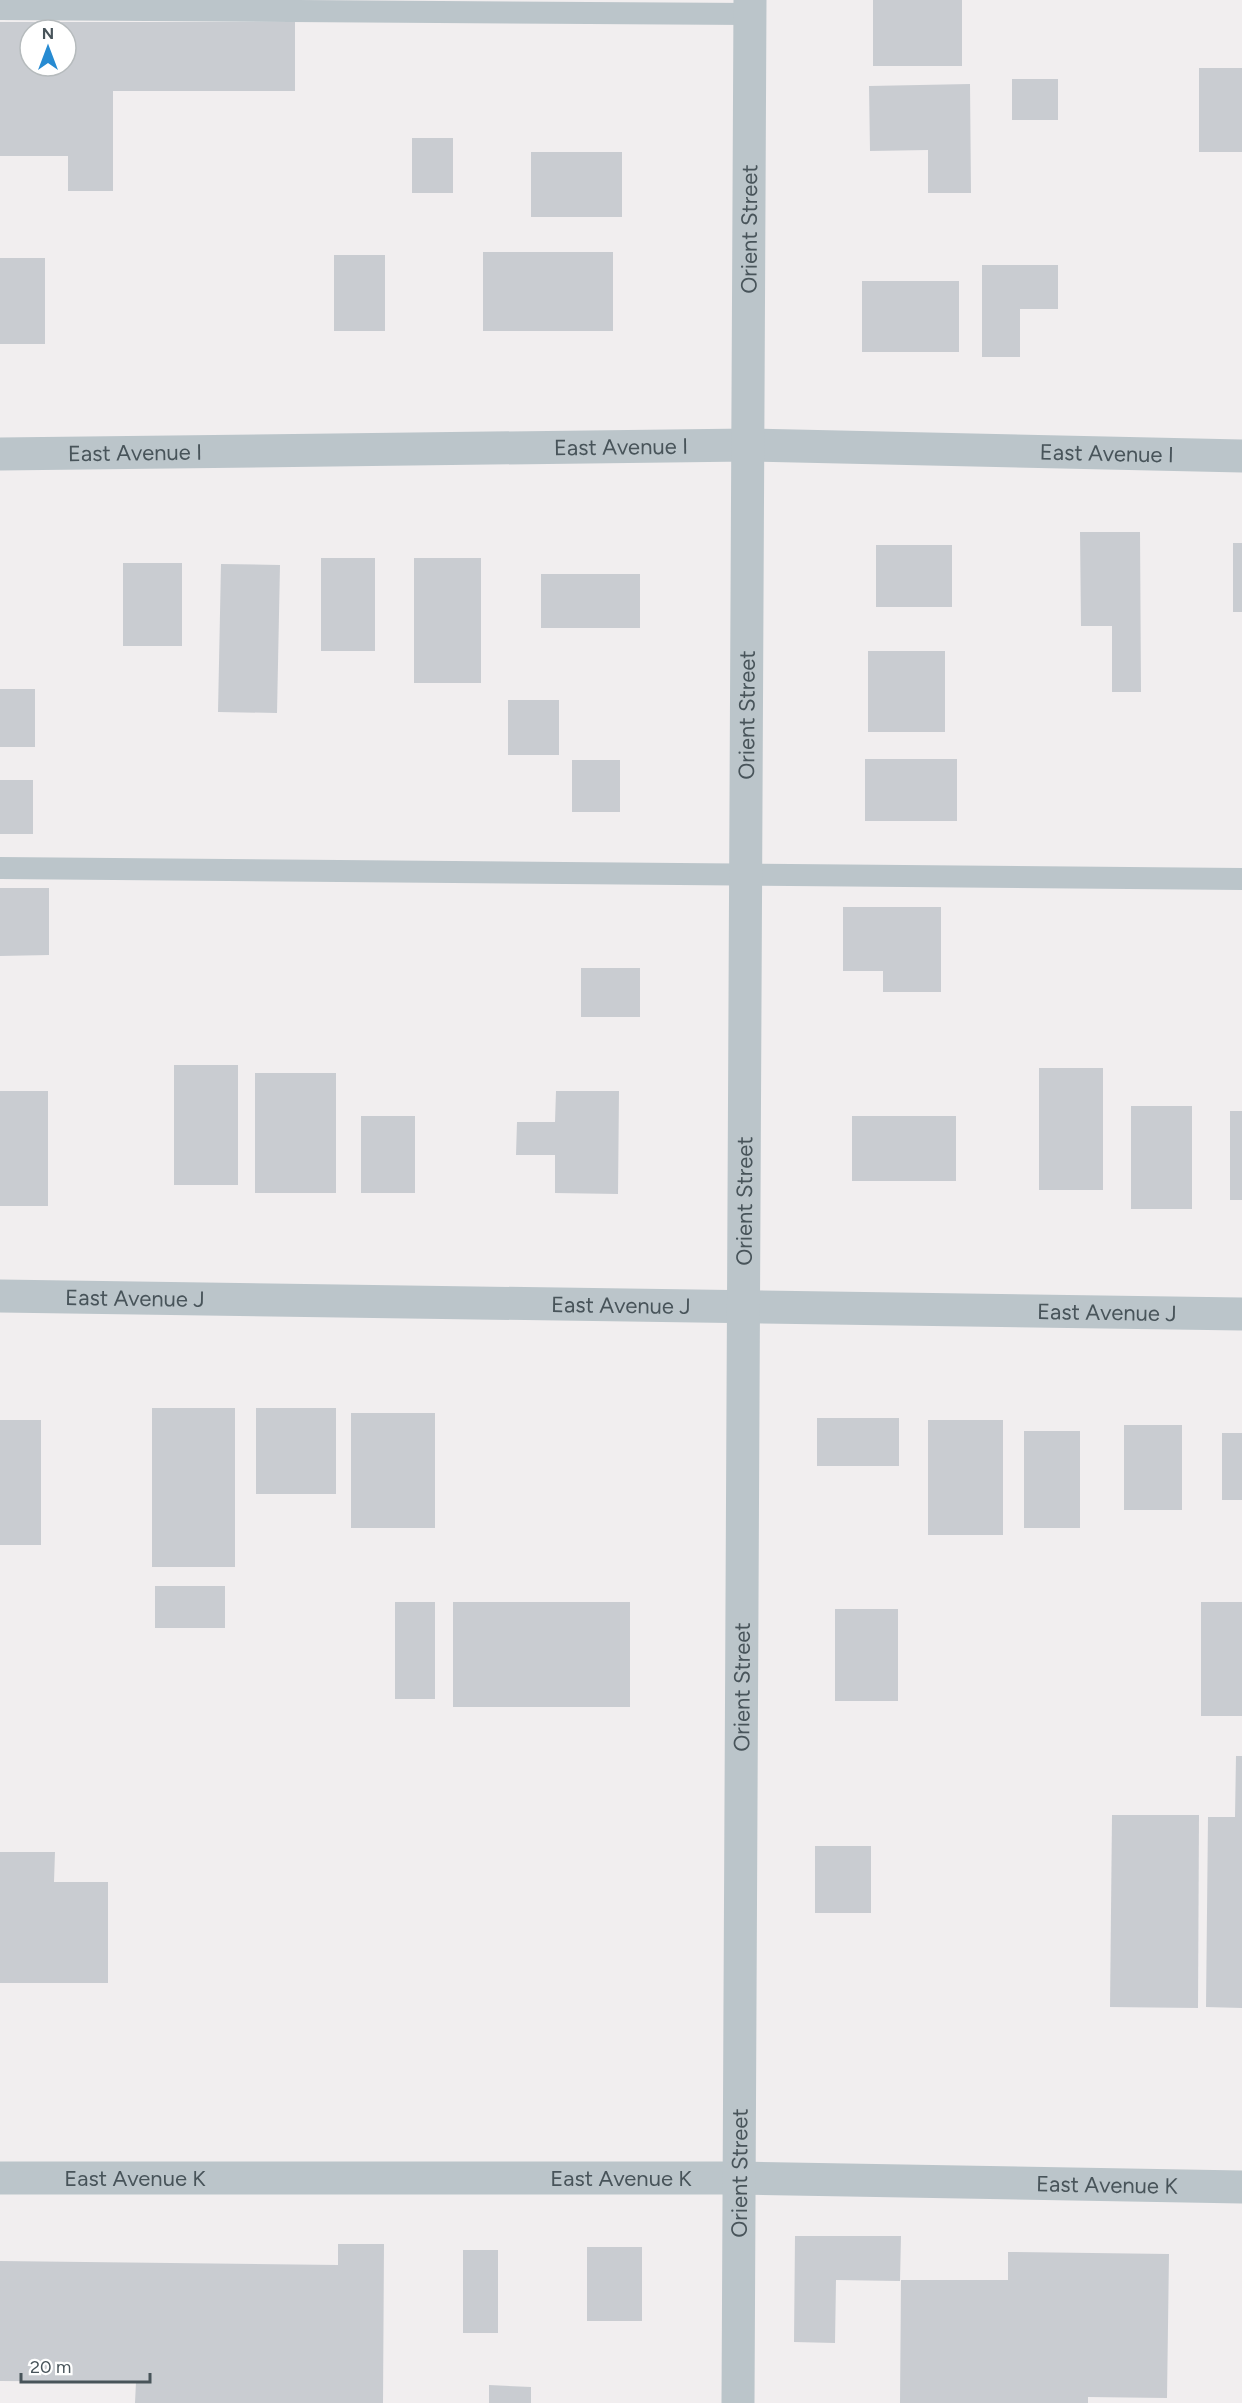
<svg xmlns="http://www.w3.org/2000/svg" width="1242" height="2403" font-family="Figtree,sans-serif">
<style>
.building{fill:#c9ccd1;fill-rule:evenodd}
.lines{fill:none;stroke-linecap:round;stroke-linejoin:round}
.service{stroke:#bbc5ca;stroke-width:22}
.minor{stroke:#bbc5ca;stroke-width:33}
.labels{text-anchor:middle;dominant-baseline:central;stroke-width:6;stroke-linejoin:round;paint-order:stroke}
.street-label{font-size:22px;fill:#48545a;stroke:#fff}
</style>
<rect width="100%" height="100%" fill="#f1eeef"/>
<!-- building -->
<g class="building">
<rect x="873" y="0" width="89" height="66"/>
<path d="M0,22H295V91H113V191H68V156H0ZM30,30H66V66H30Z"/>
<rect x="1199" y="68" width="43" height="84"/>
<rect x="1012" y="79" width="46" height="41"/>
<polygon points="970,84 971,193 928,193 928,150 870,151 869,86"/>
<rect x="412" y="138" width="41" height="55"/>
<rect x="531" y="152" width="91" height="65"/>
<rect x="483" y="252" width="130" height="79"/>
<rect x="334" y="255" width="51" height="76"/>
<rect x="0" y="258" width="45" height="86"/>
<polygon points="982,265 1058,265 1058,309 1020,309 1020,357 982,357"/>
<rect x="862" y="281" width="97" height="71"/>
<polygon points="1080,532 1140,532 1141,692 1112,692 1112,626 1081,626"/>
<rect x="1233" y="543" width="9" height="69"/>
<rect x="876" y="545" width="76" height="62"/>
<rect x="321" y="558" width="54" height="93"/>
<rect x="414" y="558" width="67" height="125"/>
<rect x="123" y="563" width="59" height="83"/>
<polygon points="221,564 280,565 277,713 218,712"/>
<rect x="541" y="574" width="99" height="54"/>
<rect x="868" y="651" width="77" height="81"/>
<rect x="0" y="689" width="35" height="58"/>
<rect x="508" y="700" width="51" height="55"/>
<rect x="865" y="759" width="92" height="62"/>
<rect x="572" y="760" width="48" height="52"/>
<rect x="0" y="780" width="33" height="54"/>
<polygon points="0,888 49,888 49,955 0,956"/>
<polygon points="843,907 941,907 941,992 883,992 883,971 843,971"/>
<rect x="581" y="968" width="59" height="49"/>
<rect x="174" y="1065" width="64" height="120"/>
<rect x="1039" y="1068" width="64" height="122"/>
<rect x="255" y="1073" width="81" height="120"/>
<rect x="0" y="1091" width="48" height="115"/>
<polygon points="556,1091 619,1091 618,1194 555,1193 555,1155 516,1155 517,1122 555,1122"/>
<rect x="1131" y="1106" width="61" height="103"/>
<rect x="1230" y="1111" width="12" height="89"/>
<rect x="361" y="1116" width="54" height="77"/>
<rect x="852" y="1116" width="104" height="65"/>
<rect x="152" y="1408" width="83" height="159"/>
<rect x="256" y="1408" width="80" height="86"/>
<rect x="351" y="1413" width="84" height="115"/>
<rect x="817" y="1418" width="82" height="48"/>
<rect x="0" y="1420" width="41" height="125"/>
<rect x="928" y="1420" width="75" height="115"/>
<rect x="1124" y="1425" width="58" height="85"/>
<rect x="1024" y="1431" width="56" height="97"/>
<rect x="1222" y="1433" width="20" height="67"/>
<rect x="155" y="1586" width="70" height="42"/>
<rect x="395" y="1602" width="40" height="97"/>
<rect x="453" y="1602" width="177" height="105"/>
<rect x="1201" y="1602" width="41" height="114"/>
<rect x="835" y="1609" width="63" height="92"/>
<polygon points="1236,1756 1242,1756 1242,2008 1206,2007 1208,1817 1235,1817"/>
<polygon points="1112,1815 1199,1815 1198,2008 1110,2007"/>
<rect x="815" y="1846" width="56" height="67"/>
<polygon points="0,1852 55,1852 54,1882 108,1882 108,1983 0,1983"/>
<polygon points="795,2236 901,2236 900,2281 836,2280 835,2343 794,2342"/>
<polygon points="338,2244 384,2244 383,2403 135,2403 136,2382 0,2381 0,2261 338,2265"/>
<rect x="587" y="2247" width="55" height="74"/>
<rect x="463" y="2250" width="35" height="83"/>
<polygon points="1008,2252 1169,2254 1167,2398 1088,2397 1088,2403 900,2403 901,2280 1008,2280"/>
<polygon points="489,2385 531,2387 531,2403 489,2403"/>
</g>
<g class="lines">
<!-- service -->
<g class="service">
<polyline points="0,9 749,14"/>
<polyline points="0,868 1242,879"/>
</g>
<!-- minor -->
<g class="minor">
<path id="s1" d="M0,454L748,445L1242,456"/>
<path id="s2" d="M0,1296L1242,1314"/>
<path id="s3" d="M0,2178H739L1242,2187"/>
<path id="s4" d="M738,2403L750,0"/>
</g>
</g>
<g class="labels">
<!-- street labels -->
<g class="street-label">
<text stroke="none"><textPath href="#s4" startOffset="2174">Orient Street</textPath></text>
<text stroke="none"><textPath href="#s1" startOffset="621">East Avenue I</textPath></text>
<text stroke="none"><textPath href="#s1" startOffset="135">East Avenue I</textPath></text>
<text stroke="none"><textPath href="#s1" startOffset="1107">East Avenue I</textPath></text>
<text stroke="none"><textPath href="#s4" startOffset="1688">Orient Street</textPath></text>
<text stroke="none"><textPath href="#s4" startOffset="1202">Orient Street</textPath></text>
<text stroke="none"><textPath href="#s2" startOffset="135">East Avenue J</textPath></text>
<text stroke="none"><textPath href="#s2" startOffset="621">East Avenue J</textPath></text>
<text stroke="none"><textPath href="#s2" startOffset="1107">East Avenue J</textPath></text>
<text stroke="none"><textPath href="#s4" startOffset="716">Orient Street</textPath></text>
<text stroke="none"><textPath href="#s4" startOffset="230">Orient Street</textPath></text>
<text stroke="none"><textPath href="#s3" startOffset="135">East Avenue K</textPath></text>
<text stroke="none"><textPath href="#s3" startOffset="621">East Avenue K</textPath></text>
<text stroke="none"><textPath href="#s3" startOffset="1107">East Avenue K</textPath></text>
</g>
</g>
<!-- north arrow -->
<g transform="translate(48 48)"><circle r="28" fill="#ffffff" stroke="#b6bbbd" stroke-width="1.5"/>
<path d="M0-4.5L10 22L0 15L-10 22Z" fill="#278bd2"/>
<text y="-9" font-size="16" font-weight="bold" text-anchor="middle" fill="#48545a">N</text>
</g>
<!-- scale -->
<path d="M21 2373v9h129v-9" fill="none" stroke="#48545a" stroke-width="3"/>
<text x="30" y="2373" font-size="18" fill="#48545a" stroke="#ffffff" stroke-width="4.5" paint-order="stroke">20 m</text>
</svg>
